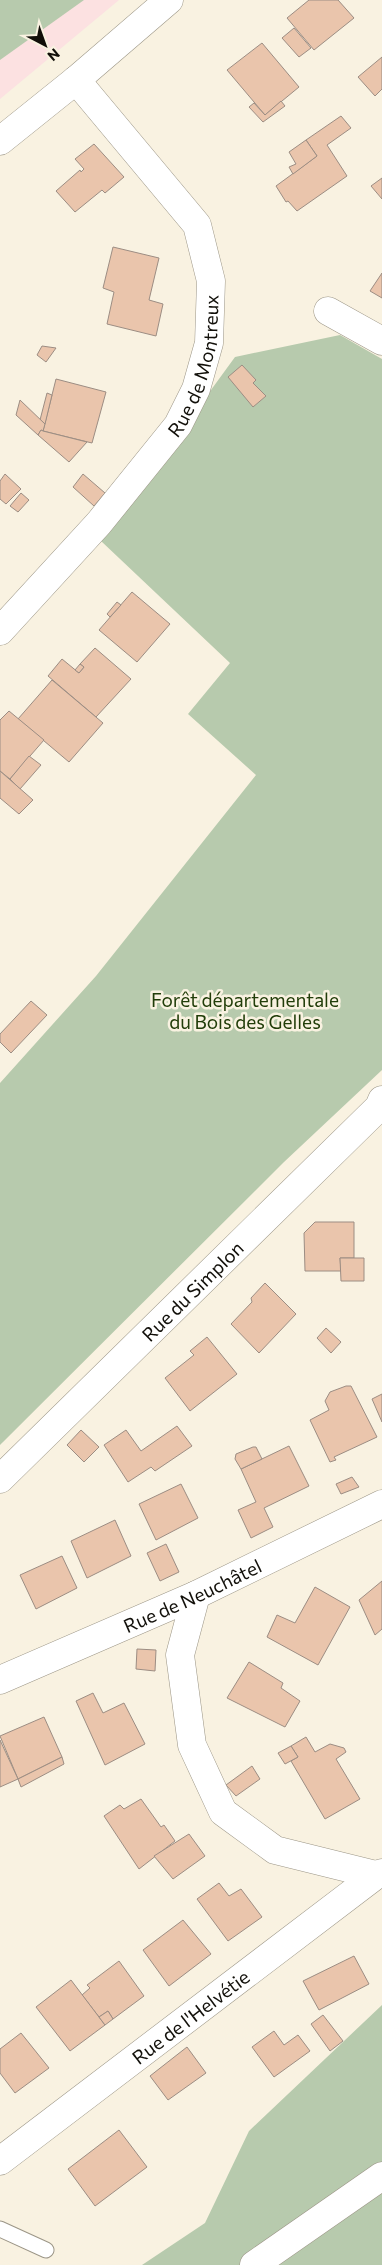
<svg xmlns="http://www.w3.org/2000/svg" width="382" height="2265" font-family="Commissioner,sans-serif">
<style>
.commercial{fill:#fce1e1}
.green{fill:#b7caad}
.building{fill:#eac5ac;stroke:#9c8d83}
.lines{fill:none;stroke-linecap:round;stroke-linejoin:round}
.service-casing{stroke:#9c9687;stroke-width:17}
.minor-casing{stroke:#9c9687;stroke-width:29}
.secondary-casing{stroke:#9c9687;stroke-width:29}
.service{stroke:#fff;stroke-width:15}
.minor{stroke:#fff;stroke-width:28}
.secondary{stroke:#fff;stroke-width:28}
.labels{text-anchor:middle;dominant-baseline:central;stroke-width:5;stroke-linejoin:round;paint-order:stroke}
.street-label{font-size:19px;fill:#110f09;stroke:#f9f2e1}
.park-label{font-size:19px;fill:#213d09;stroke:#f9f2e1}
</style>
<rect width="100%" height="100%" fill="#f9f2e1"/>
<!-- commercial -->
<polygon class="commercial" points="0,0 119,0 0,99"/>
<!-- green -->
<g class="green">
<polygon points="0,0 84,0 0,60"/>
<polygon points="340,335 382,359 382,1070 284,1162 0,1445 0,1083 96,976 256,775 188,714 230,663 101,541 235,357"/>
<polygon points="382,2005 382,2265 142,2265 205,2223 249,2131"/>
</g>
<!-- building -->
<g class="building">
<polygon points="309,0 338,0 354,18 314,50 287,18"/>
<polygon points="294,28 311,48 299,57 282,38"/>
<polygon points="262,43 299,87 265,115 227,70"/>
<polygon points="382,57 382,89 375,96 358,77"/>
<polygon points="281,101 285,106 263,122 249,107 254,103 265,115"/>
<polygon points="341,116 351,128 327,145 347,176 297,211 288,201 286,202 276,186 317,156 306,140"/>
<polygon points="306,140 317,156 293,174 289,167 296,164 289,152"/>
<polygon points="94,144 124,177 105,193 102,190 75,212 56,191 80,170 81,172 84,169 75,159"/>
<polygon points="382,178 382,199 371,186"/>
<polygon points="113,247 159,258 149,300 163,304 156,336 107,324 114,292 103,288"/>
<polygon points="382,273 382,298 370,291"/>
<polygon points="42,346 56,348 46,362 37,355"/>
<polygon points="242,365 256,380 253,383 266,396 253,407 228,377"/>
<polygon points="56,379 106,392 92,443 43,431"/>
<polygon points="47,393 52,395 45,424 40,420"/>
<polygon points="20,400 45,424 43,431 41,430 38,435 16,415"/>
<polygon points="41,430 43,431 87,442 69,462 38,435"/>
<polygon points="5,474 21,489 6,504 0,499 0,481"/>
<polygon points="83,474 105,493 94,506 73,487"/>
<polygon points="21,493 29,500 18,512 10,506"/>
<polygon points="132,592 170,624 137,662 99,630"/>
<polygon points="117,602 121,605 110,617 107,614"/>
<polygon points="95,648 131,679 96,717 48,676 62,659 79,673 84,667 80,664"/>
<polygon points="80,664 84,667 79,673 75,670"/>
<polygon points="52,680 103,723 69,762 18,719"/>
<polygon points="9,711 44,740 10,779 0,771 0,720"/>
<polygon points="29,756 41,765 20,789 10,779"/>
<polygon points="0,771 33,800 19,814 0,798"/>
<polygon points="31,1001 47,1015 11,1053 0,1042 0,1034"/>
<polygon points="315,1222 354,1222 354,1258 340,1258 341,1271 305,1271 304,1233"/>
<polygon points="340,1258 364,1258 364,1281 341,1281"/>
<polygon points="265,1283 296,1314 259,1353 231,1324 252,1302 251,1298"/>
<polygon points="326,1328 341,1342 331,1353 317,1338"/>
<polygon points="207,1337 237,1374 190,1411 165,1378 194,1355 190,1351"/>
<polygon points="346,1386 351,1386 377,1437 334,1457 336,1460 330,1462 310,1420 329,1410 325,1401 330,1392"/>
<polygon points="382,1394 382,1422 372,1399"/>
<polygon points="177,1426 192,1446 155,1471 151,1467 128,1482 104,1445 126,1430 141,1451"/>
<polygon points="81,1430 99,1447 84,1462 67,1445"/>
<polygon points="289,1446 309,1486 264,1508 273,1527 251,1538 238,1510 256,1502 241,1469"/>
<polygon points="253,1447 256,1447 262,1459 241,1469 235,1459 236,1454"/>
<polygon points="352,1477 359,1487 341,1494 336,1484"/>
<polygon points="181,1484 198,1518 156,1540 139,1504"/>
<polygon points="115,1520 131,1556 87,1578 71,1541"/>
<polygon points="166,1544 179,1572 160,1581 147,1553"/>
<polygon points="62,1556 77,1588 36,1609 20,1575"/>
<polygon points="382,1581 382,1629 375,1635 359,1600"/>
<polygon points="315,1587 350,1607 318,1665 267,1637 277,1615 295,1623"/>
<polygon points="137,1649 156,1650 155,1671 136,1669"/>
<polygon points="249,1662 283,1683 281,1688 300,1701 285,1727 227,1698"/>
<polygon points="93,1693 103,1713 124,1703 145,1744 105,1765 76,1701"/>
<polygon points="44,1717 62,1757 18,1779 0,1736"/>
<polygon points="306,1737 315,1752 330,1744 344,1748 346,1752 336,1759 360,1799 325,1819 291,1761 298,1757 291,1746"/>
<polygon points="0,1740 18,1779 0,1787"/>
<polygon points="291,1746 298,1757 285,1764 278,1753"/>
<polygon points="62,1757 64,1764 21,1787 18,1779"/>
<polygon points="252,1766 260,1779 236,1796 226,1785"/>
<polygon points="141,1799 161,1827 164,1825 175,1841 139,1869 104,1816 120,1805 124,1809"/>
<polygon points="189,1834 205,1856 173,1879 154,1856"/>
<polygon points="219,1883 229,1896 241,1889 262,1917 228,1941 197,1899"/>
<polygon points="183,1920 211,1954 169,1986 143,1950"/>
<polygon points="354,1956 369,1984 319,2010 303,1981"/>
<polygon points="119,1961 144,1996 113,2019 108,2011 99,2017 82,1995 90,1988 87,1985"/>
<polygon points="71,1980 105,2025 70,2051 36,2007"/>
<polygon points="108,2011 113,2019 105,2025 99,2017"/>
<polygon points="323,2015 343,2041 330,2051 311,2024"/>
<polygon points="274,2031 284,2045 298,2035 310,2051 274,2077 252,2047"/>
<polygon points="21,2033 49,2068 15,2093 0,2073 0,2049"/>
<polygon points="187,2047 206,2073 168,2100 150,2076"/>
<polygon points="119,2130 147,2167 95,2206 68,2169"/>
</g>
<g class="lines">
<defs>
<polyline id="service" points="0,2229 46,2250"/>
<g id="minor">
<polyline points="0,141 76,80 169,0"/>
<polyline points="328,311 382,341"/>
<path id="s1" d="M0,631L99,523L178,425L196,389L209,343L211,281L197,225L76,80"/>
<path id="s2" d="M0,1479L379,1107L382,1100"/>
<polyline points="196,1595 180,1655 192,1745 223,1812 275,1850 376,1875"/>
<path id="s3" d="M0,1680L196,1595L382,1504"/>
<path id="s4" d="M0,2161L376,1875L382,1873"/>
</g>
<polyline id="secondary" points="254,2265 382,2176"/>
</defs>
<!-- service casing -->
<use href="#service" class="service-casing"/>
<!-- minor casing -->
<use href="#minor" class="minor-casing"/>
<!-- secondary casing -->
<use href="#secondary" class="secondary-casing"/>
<!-- service -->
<use href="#service" class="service"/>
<!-- minor -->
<use href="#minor" class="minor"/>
<!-- secondary -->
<use href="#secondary" class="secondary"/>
</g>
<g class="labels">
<!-- street labels -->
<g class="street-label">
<text stroke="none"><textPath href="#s1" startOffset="335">Rue de Montreux</textPath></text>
<text stroke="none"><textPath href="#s2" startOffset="269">Rue du Simplon</textPath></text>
<text stroke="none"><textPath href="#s3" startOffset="210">Rue de Neuchâtel</textPath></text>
<text stroke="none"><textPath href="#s4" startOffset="239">Rue de l'Helvétie</textPath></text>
</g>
<!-- park labels -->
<g class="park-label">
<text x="245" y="999">Forêt départementale<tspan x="245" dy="22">du Bois des Gelles</tspan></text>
</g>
</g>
<!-- north arrow -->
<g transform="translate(45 45) rotate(139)" stroke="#f9f2e1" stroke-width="4" paint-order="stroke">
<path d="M0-4L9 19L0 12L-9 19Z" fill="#110f09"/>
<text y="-8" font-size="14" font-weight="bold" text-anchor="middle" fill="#110f09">N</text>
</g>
</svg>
